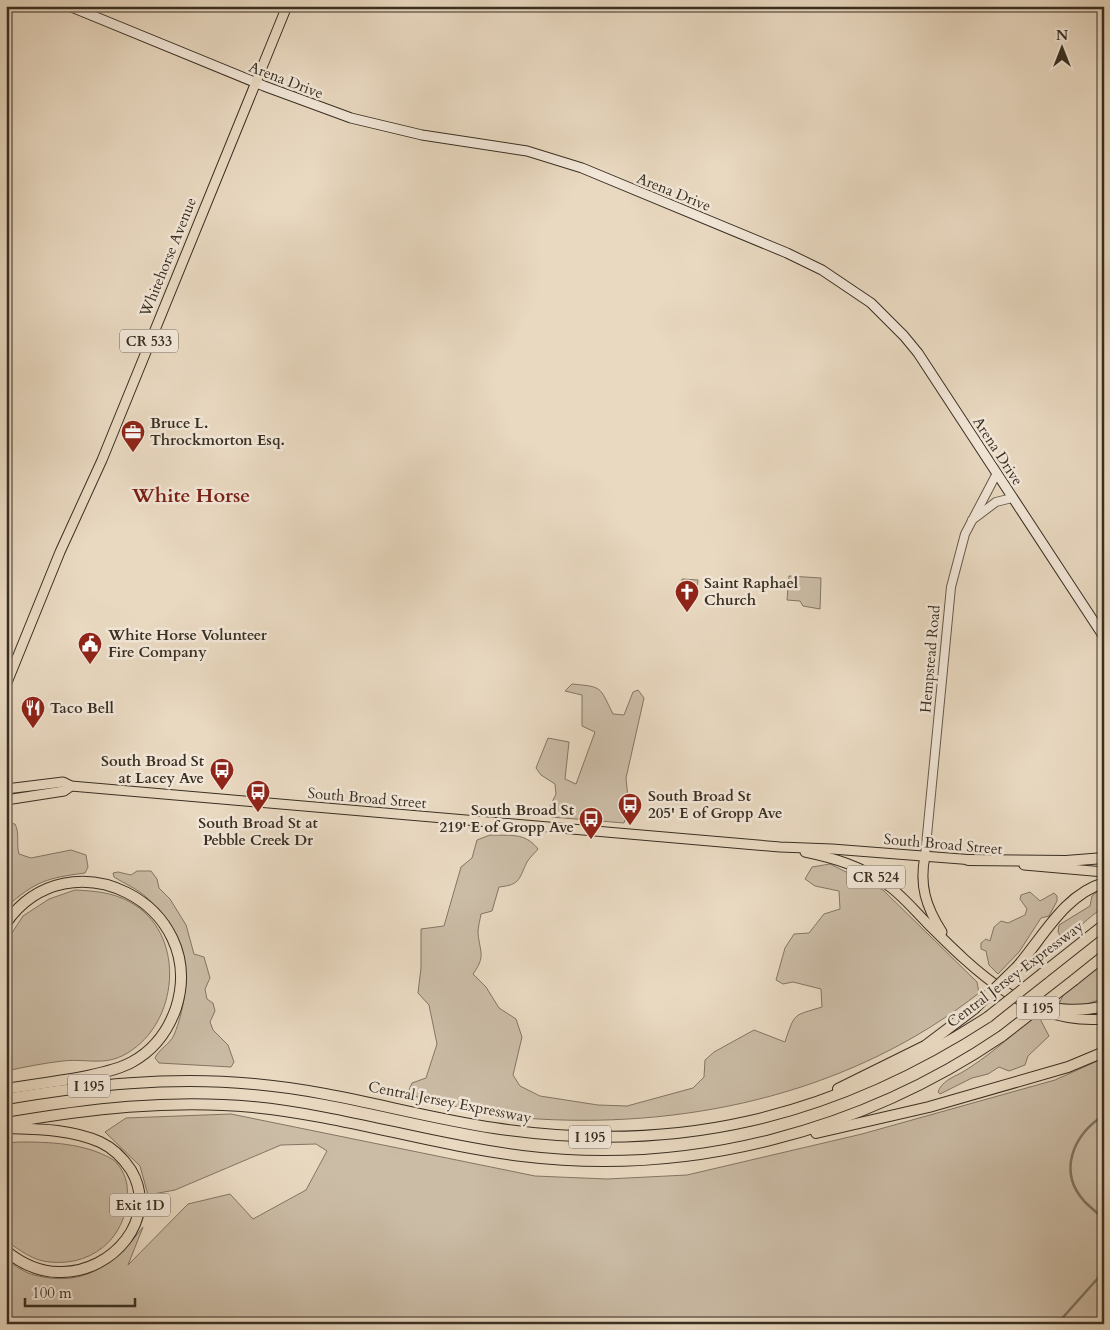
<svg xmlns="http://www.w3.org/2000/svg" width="1110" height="1330" font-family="Cardo,serif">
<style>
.green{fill:#cbbca6;stroke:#827664}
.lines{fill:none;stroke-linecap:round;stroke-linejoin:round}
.stream{stroke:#7f7261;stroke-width:2.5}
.tertiary-casing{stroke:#655a4a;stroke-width:10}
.secondary-casing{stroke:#392f22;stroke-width:11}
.primary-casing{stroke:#392f22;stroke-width:11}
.motorway-casing{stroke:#392f22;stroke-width:12}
.tertiary{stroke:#f1e6d7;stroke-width:8}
.secondary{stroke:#f1e6d7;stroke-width:9}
.primary{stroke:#e9d9c1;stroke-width:9}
.motorway{stroke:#e9d9c1;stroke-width:10}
.motorway-bridge-casing{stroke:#392f22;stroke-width:12;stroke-linecap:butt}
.motorway-bridge{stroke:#e9d9c1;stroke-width:10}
.labels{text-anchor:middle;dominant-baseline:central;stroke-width:5;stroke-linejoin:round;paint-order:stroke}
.shield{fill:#f1e6d7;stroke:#706658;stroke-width:1}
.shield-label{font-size:14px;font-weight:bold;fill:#392f22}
.street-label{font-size:15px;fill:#392f22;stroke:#f1e6d7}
.poi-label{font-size:15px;font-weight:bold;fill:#392f22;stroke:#f1e6d7;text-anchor:start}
.district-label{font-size:20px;font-weight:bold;fill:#7a1f14;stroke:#f1e6d7}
</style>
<rect width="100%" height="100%" fill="#e9d9c1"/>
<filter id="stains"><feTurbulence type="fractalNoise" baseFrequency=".004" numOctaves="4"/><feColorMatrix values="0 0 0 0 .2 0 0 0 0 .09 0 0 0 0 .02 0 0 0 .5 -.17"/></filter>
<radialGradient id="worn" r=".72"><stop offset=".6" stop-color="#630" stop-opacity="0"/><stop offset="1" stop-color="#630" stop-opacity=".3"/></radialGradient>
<!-- green -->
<g class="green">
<polygon points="789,576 821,578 820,609 803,606 800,601 787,600"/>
<polygon points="682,579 698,580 696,597 681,598"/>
<path d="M572,684C603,687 599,686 613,714L624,715L633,692L638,690L644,698L626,778L629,809L624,823L551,817L548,811L556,794L555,784L541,775L536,768L548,738L569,742L565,779L576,784L595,732L582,726V695L565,691Z"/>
<path d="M7,823L15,824C20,833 16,844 19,854L31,858L71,850L86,855L88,867L85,873C47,878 36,881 6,907Z"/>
<path d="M490,835C510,836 525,832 538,849C535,853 530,857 527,862C519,878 521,885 499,887L492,911L481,914C480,920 478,927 478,933C480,953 486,956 473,974L486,987L499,1008L516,1019L522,1037L513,1075L520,1086L540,1096L598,1105L627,1106L693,1088L704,1077L705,1060L714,1052L754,1030L785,1042C795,1012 793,1016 822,1007L821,989L793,982L783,984L776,980L785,948L794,934L809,933L824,914L840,909L839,891L815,886L805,879L812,867L830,864L883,890L977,982L979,993C854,1091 695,1128 538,1119C500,1117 460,1107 423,1100L408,1092L412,1083L426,1078L437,1044L429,1005L418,993L421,968V929L444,926L461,867L472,858L477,840Z"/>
<path d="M137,871H151L157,879L159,888L170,899L186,925L194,954L204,957L210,978L205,989L207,999L213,1003L215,1011L210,1022L213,1030L228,1045L234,1062L231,1067L159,1063L155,1058C159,1049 170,1044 174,1035C194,985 189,934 147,898C138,889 125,884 114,877L113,873L118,872L131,875Z"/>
<path d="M1101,889H1104V908C1088,915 1077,934 1061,937L1058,932L1059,925L1090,906L1092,896Z"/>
<path d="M75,890C94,891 112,892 130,902C185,932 180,1017 132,1050C107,1068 89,1058 63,1061C44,1063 25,1067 6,1071V942L23,916L49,899Z"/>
<polygon points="1030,892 1040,901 1054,893 1057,896 1057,901 1049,916 1041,918 1019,952 998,974 989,965 986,951 981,949 981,943 986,939 990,941 994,927 1001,921 1008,923 1025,915 1027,909 1020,899 1021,895"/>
<polygon points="1104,962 1104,998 1084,1005 1059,1004 1064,993"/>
<path d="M1034,1016L1039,1017L1049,1036L1028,1056L1025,1065L1009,1071L999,1067L988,1074L972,1078L940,1094L938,1092C941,1082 953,1077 961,1073C988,1057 1011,1036 1034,1016Z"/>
<path d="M1104,1058L1103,1324H6V1261C15,1265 25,1273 34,1275C84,1288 114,1265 143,1227L128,1265L188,1204L230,1194L253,1219L306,1190L327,1151L316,1144L281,1145L175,1190L148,1195L140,1166L105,1132L126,1118L231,1114L535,1176L607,1179L687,1175L862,1134L1055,1080Z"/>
<path d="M19,1142C50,1142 84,1143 112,1159C120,1164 126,1177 127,1185C132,1231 97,1267 50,1262C33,1261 20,1250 6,1241V1143Z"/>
</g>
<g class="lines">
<!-- stream -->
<g class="stream">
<path d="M1104,1115C1073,1135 1057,1172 1085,1202C1092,1209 1099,1213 1104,1221"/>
<polyline points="1104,1233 1104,1256"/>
<polyline points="1057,1324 1099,1277 1104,1267"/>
</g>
<defs>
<g id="tertiary">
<polyline points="972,520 996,502 1012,498"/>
<polyline points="925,856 951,587 965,534 997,473"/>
</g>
<polyline id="secondary" points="69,6 264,86 351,118 422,135 527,151 582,168 787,253 822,270 871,303 904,336 918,353 1104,637"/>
<g id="primary">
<polyline points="6,685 60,552 102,460 287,6"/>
<polyline points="6,789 63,782 71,786 780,847 832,849 974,860"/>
<polyline points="6,800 64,791 71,786"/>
<path d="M805,852C834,858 861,866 886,884C901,894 914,910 927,923C975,971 1030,1026 1104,1019"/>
<path d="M925,856C919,885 926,907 942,932"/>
<polyline points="1024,865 1104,872"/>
</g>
<g id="motorway">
<polyline points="968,860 1066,861 1104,858"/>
<path d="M6,923C69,833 209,904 176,1008C168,1031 154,1050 132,1062C105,1077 39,1083 6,1089"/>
<path d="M1018,966C1043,937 1065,894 1104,883"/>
<polyline points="1042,974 1104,925"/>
<polyline points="1074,980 1104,956"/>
<path d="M1025,1004C1052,1009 1077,1013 1104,1006"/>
<polyline points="838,1089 925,1046 974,1009"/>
<path d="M6,1099C89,1085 170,1076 254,1084C336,1091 414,1116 494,1128C677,1156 834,1117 988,1017"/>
<path d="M6,1123C88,1109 169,1099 253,1107C344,1116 431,1145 522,1156C690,1177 862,1131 1002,1036"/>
<path d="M6,1128C37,1129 71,1129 100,1142C113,1148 123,1158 131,1170C160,1219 112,1272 62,1272C41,1273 22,1264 6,1251"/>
<polyline points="816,1133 929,1107 1068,1067 1104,1052"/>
</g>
</defs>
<!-- tertiary casing -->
<use href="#tertiary" class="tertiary-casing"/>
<!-- secondary casing -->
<use href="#secondary" class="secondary-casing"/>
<!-- primary casing -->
<use href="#primary" class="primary-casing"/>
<!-- motorway casing -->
<use href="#motorway" class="motorway-casing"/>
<!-- tertiary -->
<use href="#tertiary" class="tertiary"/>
<!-- secondary -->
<use href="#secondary" class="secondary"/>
<!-- primary -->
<use href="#primary" class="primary"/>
<!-- motorway -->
<use href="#motorway" class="motorway"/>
<defs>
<g id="motorway-bridge">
<polyline points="974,1009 1018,966"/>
<polyline points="988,1017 1042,974"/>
<polyline points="1002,1036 1074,980"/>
</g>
</defs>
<!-- motorway-bridge casing -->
<use href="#motorway-bridge" class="motorway-bridge-casing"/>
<!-- motorway-bridge -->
<use href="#motorway-bridge" class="motorway-bridge"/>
</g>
<!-- icons -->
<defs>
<symbol id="office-pin" viewBox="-11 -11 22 30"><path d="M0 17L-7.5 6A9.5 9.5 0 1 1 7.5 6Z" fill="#8f2418" stroke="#f1e6d7"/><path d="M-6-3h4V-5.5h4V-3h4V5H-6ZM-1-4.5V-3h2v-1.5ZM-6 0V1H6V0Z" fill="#fff"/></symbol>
<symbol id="church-pin" viewBox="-11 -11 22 30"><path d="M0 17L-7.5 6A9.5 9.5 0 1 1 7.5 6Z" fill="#8f2418" stroke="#f1e6d7"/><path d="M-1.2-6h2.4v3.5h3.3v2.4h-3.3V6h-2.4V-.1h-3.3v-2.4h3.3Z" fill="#fff"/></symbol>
<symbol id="civic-pin" viewBox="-11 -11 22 30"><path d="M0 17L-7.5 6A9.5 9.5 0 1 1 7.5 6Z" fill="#8f2418" stroke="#f1e6d7"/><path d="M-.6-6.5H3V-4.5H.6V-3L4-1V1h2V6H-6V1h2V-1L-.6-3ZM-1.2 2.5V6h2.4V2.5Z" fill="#fff"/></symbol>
<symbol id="restaurant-pin" viewBox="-11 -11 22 30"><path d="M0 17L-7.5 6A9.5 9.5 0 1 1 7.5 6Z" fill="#8f2418" stroke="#f1e6d7"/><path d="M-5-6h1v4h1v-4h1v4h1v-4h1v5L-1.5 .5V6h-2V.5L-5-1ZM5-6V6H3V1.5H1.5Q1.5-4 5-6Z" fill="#fff"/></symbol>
<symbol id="bus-pin" viewBox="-11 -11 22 30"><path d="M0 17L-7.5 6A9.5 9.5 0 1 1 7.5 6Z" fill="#8f2418" stroke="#f1e6d7"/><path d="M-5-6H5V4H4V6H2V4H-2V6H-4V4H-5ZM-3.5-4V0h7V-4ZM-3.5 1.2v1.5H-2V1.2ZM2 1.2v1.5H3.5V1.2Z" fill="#fff"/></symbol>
</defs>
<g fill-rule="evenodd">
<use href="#office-pin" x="119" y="418" width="28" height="38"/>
<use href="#church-pin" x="673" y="578" width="28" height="38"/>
<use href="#civic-pin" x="76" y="630" width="28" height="38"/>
<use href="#restaurant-pin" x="19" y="694" width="28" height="38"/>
<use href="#bus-pin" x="208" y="756" width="28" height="38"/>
<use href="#bus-pin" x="244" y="778" width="28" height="38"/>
<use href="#bus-pin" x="616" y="791" width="28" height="38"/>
<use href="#bus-pin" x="577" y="805" width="28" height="38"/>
</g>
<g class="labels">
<!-- shield labels -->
<g class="shield">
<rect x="120" y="329.5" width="58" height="23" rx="4"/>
<rect x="847" y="865.5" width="58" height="23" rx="4"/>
<rect x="1017" y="996.5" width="42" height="23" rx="4"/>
<rect x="68" y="1074.5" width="42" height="23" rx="4"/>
<rect x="569" y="1125.5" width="42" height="23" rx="4"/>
<rect x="110" y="1193.5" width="60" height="23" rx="4"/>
</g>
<g class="shield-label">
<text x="149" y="341">CR 533</text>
<text x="876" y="877">CR 524</text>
<text x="1038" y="1008">I 195</text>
<text x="89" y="1086">I 195</text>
<text x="590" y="1137">I 195</text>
<text x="140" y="1205">Exit 1D</text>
</g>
<!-- street labels -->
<g class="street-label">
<text transform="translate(286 80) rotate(21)">Arena Drive</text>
<text transform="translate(674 192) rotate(22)">Arena Drive</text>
<text transform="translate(168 257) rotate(-68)">Whitehorse Avenue</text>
<text transform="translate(998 451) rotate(57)">Arena Drive</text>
<text transform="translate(930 659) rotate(-85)">Hempstead Road</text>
<text transform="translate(367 798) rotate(5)">South Broad Street</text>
<text transform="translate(943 844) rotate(5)">South Broad Street</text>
<text transform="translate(1015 974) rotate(-37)">Central Jersey Expressway</text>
<text transform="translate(450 1102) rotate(11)">Central Jersey Expressway</text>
</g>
<!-- poi labels -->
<g class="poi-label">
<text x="150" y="423">Bruce L.<tspan x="150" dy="17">Throckmorton Esq.</tspan></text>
<text x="704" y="583">Saint Raphael<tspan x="704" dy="17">Church</tspan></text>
<text x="108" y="635">White Horse Volunteer<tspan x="108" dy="17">Fire Company</tspan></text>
<text x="50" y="708">Taco Bell</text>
<text x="204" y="761" text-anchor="end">South Broad St<tspan x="204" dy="17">at Lacey Ave</tspan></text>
<text x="648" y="796">South Broad St<tspan x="648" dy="17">205' E of Gropp Ave</tspan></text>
<text x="574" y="810" text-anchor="end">South Broad St<tspan x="574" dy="17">219' E of Gropp Ave</tspan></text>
<text x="258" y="823" text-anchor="middle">South Broad St at<tspan x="258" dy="17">Pebble Creek Dr</tspan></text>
</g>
<!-- district labels -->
<g class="district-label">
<text x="191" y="495">White Horse</text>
</g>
</g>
<!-- margin -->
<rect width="1110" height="1330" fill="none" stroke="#e9d9c1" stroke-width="25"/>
<rect x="8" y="8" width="1095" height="1315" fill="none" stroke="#392f22" stroke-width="2.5"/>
<rect x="12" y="12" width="1085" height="1305" fill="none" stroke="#392f22"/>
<!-- north arrow -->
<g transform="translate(1062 48)" stroke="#f1e6d7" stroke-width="4" paint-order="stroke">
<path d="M0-4L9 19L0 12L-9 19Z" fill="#392f22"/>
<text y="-8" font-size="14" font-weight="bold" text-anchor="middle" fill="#392f22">N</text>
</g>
<!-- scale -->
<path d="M25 1298v8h110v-8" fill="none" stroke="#392f22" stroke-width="2.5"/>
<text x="32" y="1298" font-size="15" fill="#392f22" stroke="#f1e6d7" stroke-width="4" paint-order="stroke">100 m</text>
<rect width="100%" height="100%" filter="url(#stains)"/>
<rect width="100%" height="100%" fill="url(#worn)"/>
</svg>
